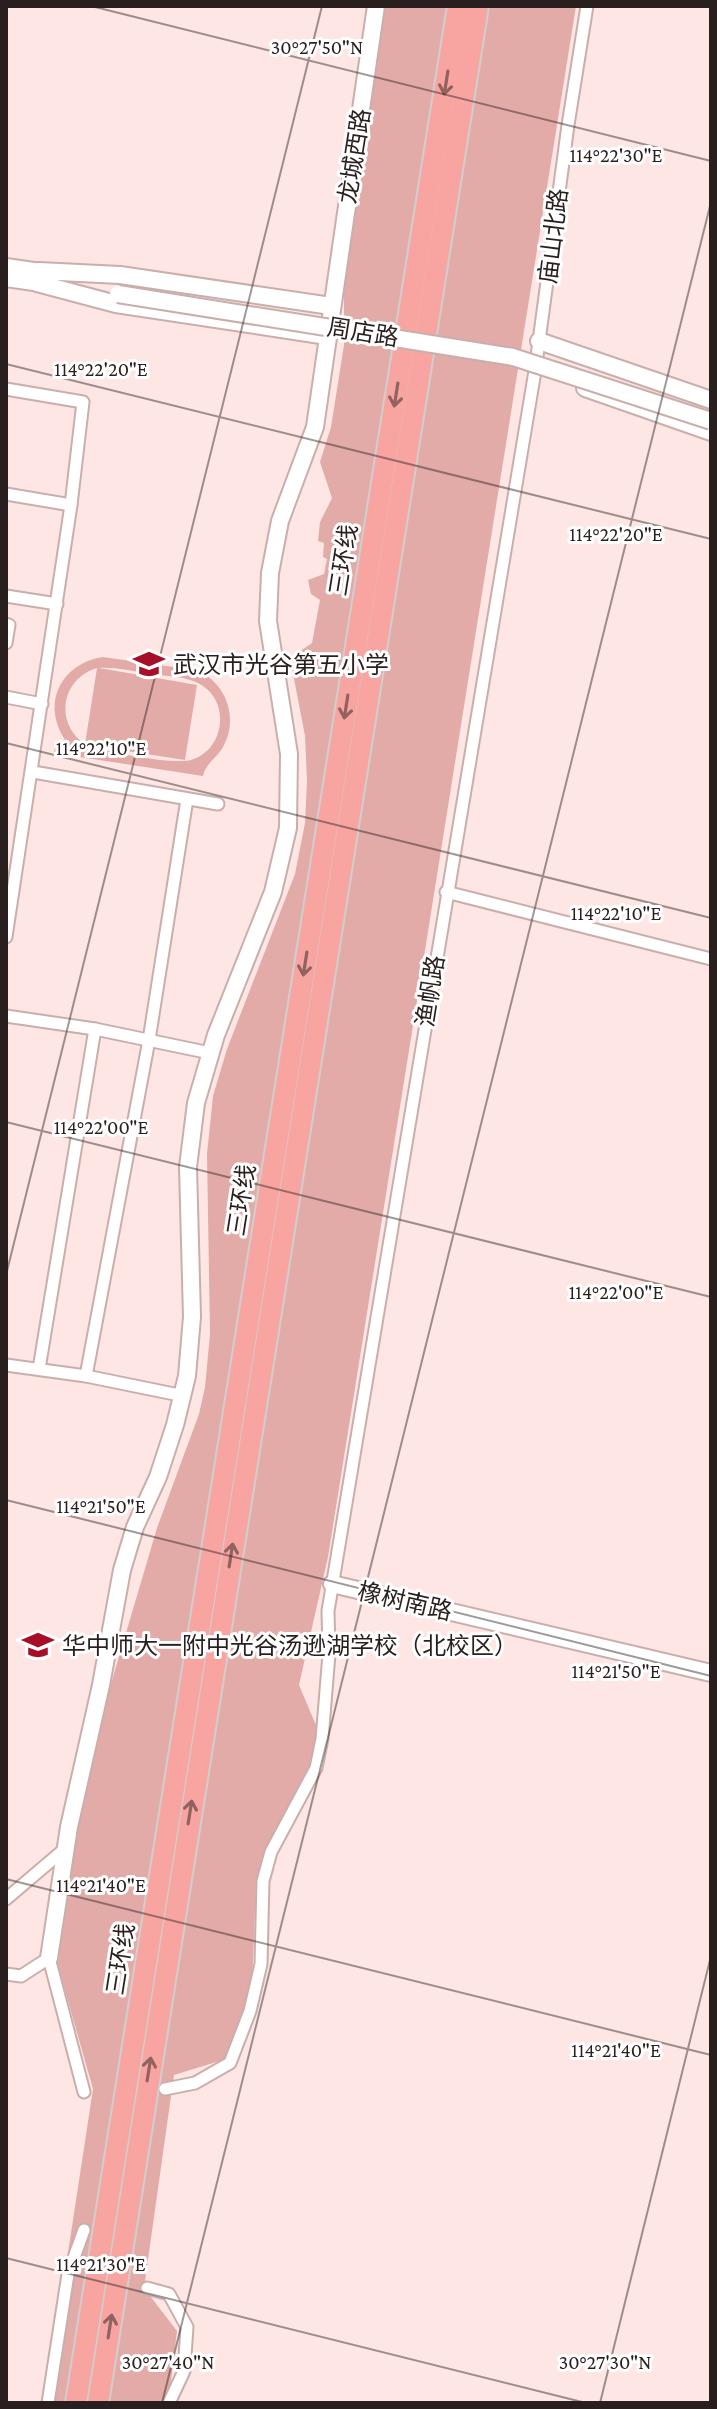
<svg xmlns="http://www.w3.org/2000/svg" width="717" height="2409" font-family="'Crimson Pro','Noto Sans SC',serif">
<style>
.green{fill:#e2aba8;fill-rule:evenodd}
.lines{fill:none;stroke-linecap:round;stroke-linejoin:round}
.street-casing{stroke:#caaeac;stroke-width:15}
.secondary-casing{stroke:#caaeac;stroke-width:20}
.highway-casing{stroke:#d0cece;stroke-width:24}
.street{stroke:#fff;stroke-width:11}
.secondary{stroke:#fff;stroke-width:16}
.highway{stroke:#f8a5a2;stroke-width:20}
.secondary-bridge-casing{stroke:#caaeac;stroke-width:20;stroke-linecap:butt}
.secondary-bridge{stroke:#fff;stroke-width:16}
.oneway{stroke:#916260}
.ticks{fill:none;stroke:#2a1f1f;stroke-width:2;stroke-opacity:0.45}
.labels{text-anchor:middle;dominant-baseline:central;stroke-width:6;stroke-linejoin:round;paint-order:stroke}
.street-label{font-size:24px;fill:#2a1f1f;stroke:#fff}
.poi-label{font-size:24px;fill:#2a1f1f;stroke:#fff;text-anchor:start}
.ticks-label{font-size:20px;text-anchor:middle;fill:#2a1f1f;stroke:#fff;stroke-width:6;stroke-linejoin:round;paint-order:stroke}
</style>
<rect width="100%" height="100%" fill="#fde6e4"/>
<!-- green -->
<g class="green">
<polygon points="382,6 576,6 328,1557 299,1685 321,1737 302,1795 271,1839 256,1883 252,1985 226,2059 174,2075 144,2288 177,2331 169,2397 165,2403 45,2403 93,2089 55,1955 94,1741 157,1528 199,1414 205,1387 210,1334 207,1154 213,1096 227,1049 295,874 305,823 307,781 305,736 290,658 312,643 320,600 311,594 308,580 324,574 327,559 323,557 324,543 318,541 320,522 332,498 320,462 331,427 344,345 344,252"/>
<path d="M103,657L195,670C225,680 239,717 224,745C218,758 206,762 203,776L54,753L56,742L68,744C40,708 58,664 103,657ZM97,668L85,744C54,723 61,679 97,668ZM99,668C115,667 132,671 148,674C165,676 189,676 203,686C231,705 223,751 191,760C174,765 105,752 87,745L185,760L197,685Z"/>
</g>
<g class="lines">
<defs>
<g id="street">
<polyline points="6,389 83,402 71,505 6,937"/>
<polyline points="6,494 71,505"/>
<polyline points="6,596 57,604"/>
<polyline points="6,624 9,625 6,643"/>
<polyline points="6,697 42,704"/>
<polyline points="33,772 218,804"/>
<polyline points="446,892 711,959"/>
<polyline points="6,1016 95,1029 210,1053"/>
<polyline points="6,1365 86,1376 184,1396"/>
<polyline points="39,1369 95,1029"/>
<polyline points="86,1376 149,1040 187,799"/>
<polyline points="6,1899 66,1848"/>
<polyline points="6,1974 21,1976 49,1958 84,2092"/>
<polyline points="165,2089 195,2083 230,2063 250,2011 261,1964 263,1881 271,1852 316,1768 322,1739 329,1654 328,1611 535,371 568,125 587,6"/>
<polyline points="147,2288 169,2294 187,2327 184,2371 169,2403"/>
<polyline points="48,2403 68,2274 84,2230"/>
</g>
<g id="secondary">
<polyline points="6,267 47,273"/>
<polyline points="39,271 120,275 331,306"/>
<polyline points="6,278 48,284"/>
<polyline points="37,283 116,304 327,336"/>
<polyline points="539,341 711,400"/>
<polyline points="585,388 711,432"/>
<polyline points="332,1584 711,1673"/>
<polyline points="49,1958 69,1827 101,1685 122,1570 135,1527 158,1477 175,1425 187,1376 192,1317 188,1167 196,1103 216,1035 273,892 288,828 289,754 268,621 270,573 280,521 315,427 376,6"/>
</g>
<g id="highway">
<polyline points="76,2403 458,6"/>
<polyline points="98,2403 478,6"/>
</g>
</defs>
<!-- street casing -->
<use href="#street" class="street-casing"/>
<!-- secondary casing -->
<use href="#secondary" class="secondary-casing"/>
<!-- highway casing -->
<use href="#highway" class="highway-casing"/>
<!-- street -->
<use href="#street" class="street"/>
<!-- secondary -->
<use href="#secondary" class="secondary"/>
<!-- highway -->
<use href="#highway" class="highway"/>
<defs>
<polyline id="secondary-bridge" points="118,294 513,357 711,421"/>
</defs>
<!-- secondary-bridge casing -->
<use href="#secondary-bridge" class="secondary-bridge-casing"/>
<!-- secondary-bridge -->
<use href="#secondary-bridge" class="secondary-bridge"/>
</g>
<!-- one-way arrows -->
<defs><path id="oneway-shaft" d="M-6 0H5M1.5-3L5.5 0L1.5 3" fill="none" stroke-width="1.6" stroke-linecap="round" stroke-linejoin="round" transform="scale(2)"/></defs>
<g class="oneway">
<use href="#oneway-shaft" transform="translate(446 83) rotate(99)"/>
<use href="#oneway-shaft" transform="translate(396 395) rotate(99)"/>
<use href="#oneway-shaft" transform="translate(346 707) rotate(99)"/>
<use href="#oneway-shaft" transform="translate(305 964) rotate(99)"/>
<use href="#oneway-shaft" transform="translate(231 1555) rotate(-81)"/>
<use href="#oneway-shaft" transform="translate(190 1812) rotate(-81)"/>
<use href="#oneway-shaft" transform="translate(149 2069) rotate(-81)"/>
<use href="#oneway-shaft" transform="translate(110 2326) rotate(-81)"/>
</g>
<!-- ticks -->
<path class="ticks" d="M91,6L711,161M6,364L711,539M6,743L711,918M6,1122L711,1297M6,1275L322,6M6,1500L711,1676M6,1879L711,2055M6,2258L586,2403M162,2403L711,202M600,2403L711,1956"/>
<!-- icons -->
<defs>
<symbol id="school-bare" viewBox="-9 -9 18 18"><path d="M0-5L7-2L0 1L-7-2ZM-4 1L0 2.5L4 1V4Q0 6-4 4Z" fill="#a70e27" stroke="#fff" stroke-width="2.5" paint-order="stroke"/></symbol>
</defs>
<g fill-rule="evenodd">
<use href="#school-bare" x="127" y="642" width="44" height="44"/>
<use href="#school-bare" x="16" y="1623" width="44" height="44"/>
</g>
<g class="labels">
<!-- street labels -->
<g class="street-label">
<text transform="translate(354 156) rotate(-81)">龙城西路</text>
<text transform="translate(553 236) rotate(-83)">庙山北路</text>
<text transform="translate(363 332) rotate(9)">周店路</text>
<text transform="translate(343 560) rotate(-81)">三环线</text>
<text transform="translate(430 991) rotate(-81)">渔帆路</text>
<text transform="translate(241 1200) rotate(-81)">三环线</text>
<text transform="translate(405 1601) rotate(13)">橡树南路</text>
<text transform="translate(120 1959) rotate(-81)">三环线</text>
</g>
<!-- poi labels -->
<g class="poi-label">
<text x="173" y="664">武汉市光谷第五小学</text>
<text x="62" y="1645">华中师大一附中光谷汤逊湖学校（北校区）</text>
</g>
</g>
<g class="ticks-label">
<text x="317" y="54">30°27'50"N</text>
<text x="616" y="162">114°22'30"E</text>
<text x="101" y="376">114°22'20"E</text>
<text x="616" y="541">114°22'20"E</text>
<text x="101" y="755">114°22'10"E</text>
<text x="616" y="920">114°22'10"E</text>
<text x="101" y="1134">114°22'00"E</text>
<text x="616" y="1299">114°22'00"E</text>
<text x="101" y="1513">114°21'50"E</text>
<text x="616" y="1678">114°21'50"E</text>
<text x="101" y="1892">114°21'40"E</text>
<text x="616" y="2057">114°21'40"E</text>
<text x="101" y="2271">114°21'30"E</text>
<text x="168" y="2369">30°27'40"N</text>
<text x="605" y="2369">30°27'30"N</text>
</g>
<!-- border -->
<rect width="717" height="2409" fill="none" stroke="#2a1f1f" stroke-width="16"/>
</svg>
